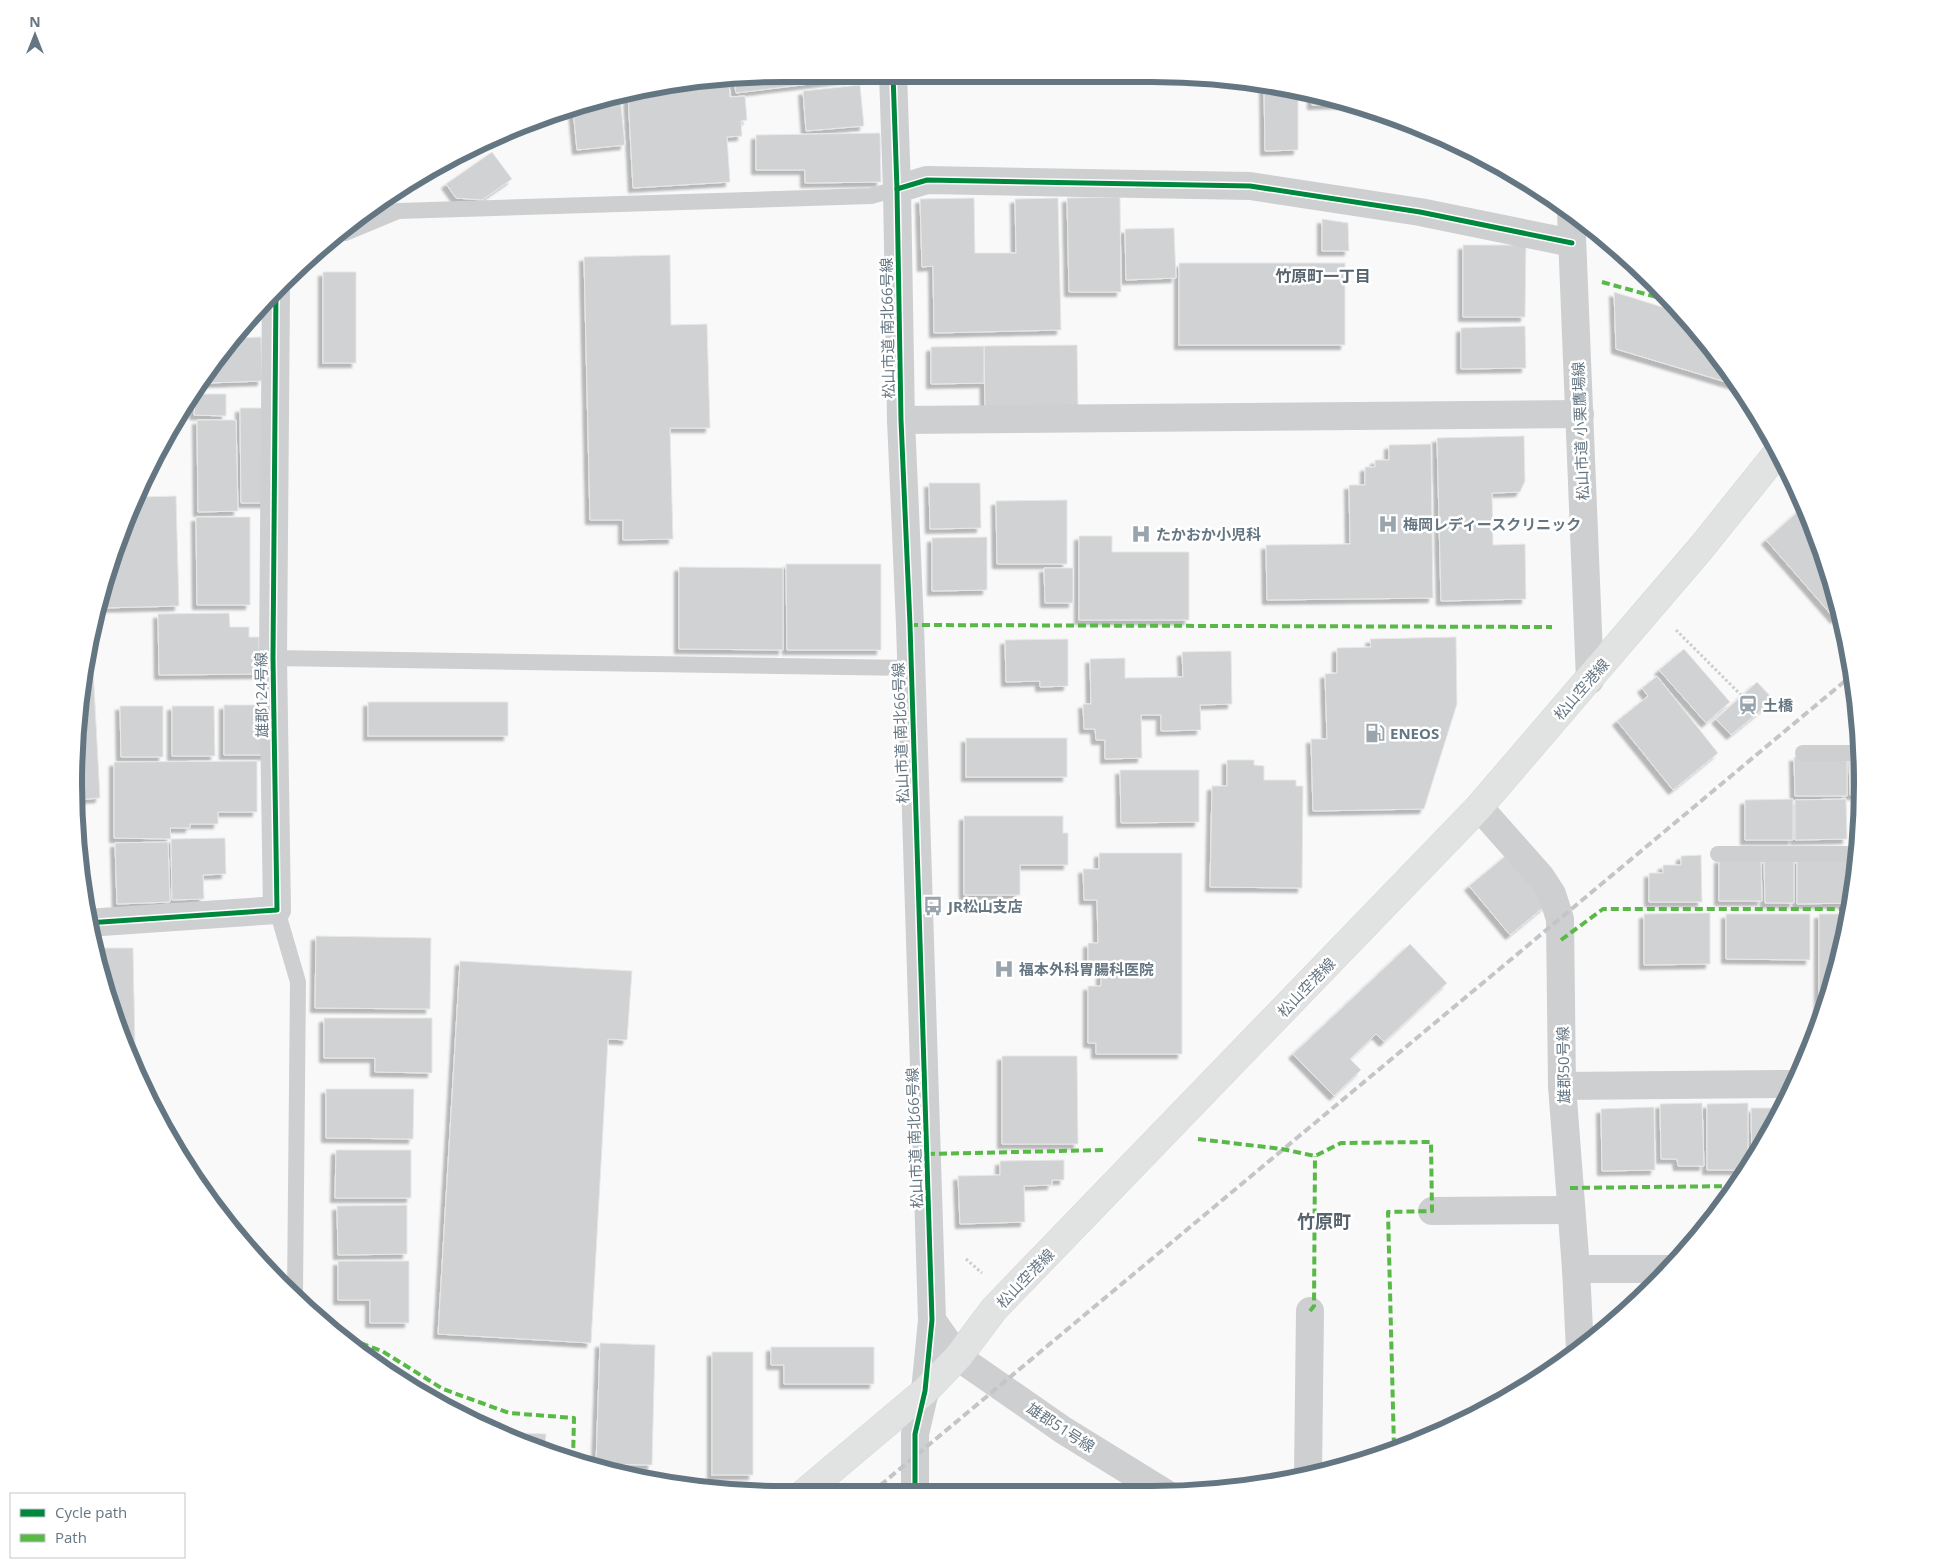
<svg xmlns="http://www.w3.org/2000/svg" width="1936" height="1568" font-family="'Open Sans','Noto Sans JP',sans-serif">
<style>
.building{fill:#d0d2d3;stroke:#e8e8e8;filter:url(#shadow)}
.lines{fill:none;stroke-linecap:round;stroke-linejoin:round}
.primary-casing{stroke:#d5d6d7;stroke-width:29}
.path{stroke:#cbcccd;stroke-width:3;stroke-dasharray:2.5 2.5;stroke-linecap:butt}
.service{stroke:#cecfd0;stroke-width:16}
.minor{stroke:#cecfd0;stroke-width:28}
.tertiary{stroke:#cecfd0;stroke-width:28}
.primary{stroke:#e1e2e2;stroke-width:28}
.rail{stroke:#c3c5c6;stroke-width:4;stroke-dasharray:8 4;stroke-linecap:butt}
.quiet{stroke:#58b947;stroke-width:4;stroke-dasharray:8 4;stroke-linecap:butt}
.cycleway-casing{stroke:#fff;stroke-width:8}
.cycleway{stroke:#00873e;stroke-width:5}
.labels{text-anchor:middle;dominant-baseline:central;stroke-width:5;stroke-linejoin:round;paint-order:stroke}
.street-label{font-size:15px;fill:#657683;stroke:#fff}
.poi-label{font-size:15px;font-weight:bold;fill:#657683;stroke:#fff;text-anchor:start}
.neighbourhood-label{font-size:16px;font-weight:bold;fill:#57646e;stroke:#fff}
.quarter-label{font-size:18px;font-weight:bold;fill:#57646e;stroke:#fff}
.rim{fill:none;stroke:#657683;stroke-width:6}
</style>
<defs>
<filter id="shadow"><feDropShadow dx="-4.5" dy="4.5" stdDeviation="1" flood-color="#0004"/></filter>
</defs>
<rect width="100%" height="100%" fill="#f9f9f9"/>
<!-- building -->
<g class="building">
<polygon points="784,74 866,74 866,77 736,93 734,80"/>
<polygon points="729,81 730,97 745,96 747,120 741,121 742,136 727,137 730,182 633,188 628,94"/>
<polygon points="1264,84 1298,90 1298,150 1265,151"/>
<polygon points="860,85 864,126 806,131 803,91"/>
<polygon points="1312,94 1345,104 1312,105"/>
<polygon points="620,95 625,145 577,150 573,109 591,107 591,102 600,98"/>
<polygon points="880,133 881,182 805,183 805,170 756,170 756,135"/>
<polygon points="492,152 512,179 482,200 456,198 446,184"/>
<polygon points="1120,197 1121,292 1069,292 1067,198"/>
<polygon points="974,198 975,253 1016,253 1015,199 1058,198 1061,330 934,333 933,266 922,267 920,199"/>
<polygon points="1322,219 1348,223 1349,251 1322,251"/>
<polygon points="1174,228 1176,278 1126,280 1125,229"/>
<polygon points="1463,245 1526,245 1525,317 1463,317"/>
<polygon points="670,255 671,325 707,324 710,428 670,428 673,539 623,540 623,520 590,520 584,257"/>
<rect x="1179" y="263" width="166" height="82"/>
<rect x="323" y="272" width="33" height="91"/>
<polygon points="1614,292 1678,312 1716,352 1736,385 1616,349"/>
<polygon points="1525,326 1526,368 1461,369 1461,328"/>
<polygon points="261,337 262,381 208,383 208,378 239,338"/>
<polygon points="1077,345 1078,406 985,407 984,346"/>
<polygon points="984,346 984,383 931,384 931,347"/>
<polygon points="196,394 226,394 226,416 194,415"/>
<polygon points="240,408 267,408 269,503 241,503"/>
<polygon points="197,420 236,420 238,511 198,512"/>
<polygon points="1524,436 1525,481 1520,492 1492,493 1493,545 1525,544 1526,599 1441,601 1437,438"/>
<polygon points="1431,444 1433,598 1267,600 1266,545 1350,544 1349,485 1365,485 1365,467 1375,467 1375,460 1389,460 1389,445"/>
<polygon points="929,483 980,483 981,528 930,529"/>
<polygon points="176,496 179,606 101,608 101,594 141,497"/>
<polygon points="1067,500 1067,564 997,564 996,501"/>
<polygon points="1803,507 1838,600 1840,615 1835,619 1766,540"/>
<polygon points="196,517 250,517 250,605 197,605"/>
<polygon points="1079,536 1112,536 1112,552 1189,552 1189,620 1079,620"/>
<polygon points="987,537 987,590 932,591 932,538"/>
<polygon points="786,564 881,564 881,650 787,650"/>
<polygon points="679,567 783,568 783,650 679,649"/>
<polygon points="1044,568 1073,568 1073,603 1045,603"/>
<polygon points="229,613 230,627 249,627 249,637 259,637 259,674 159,675 158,614"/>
<polygon points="1456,637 1457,704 1424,809 1313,811 1311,739 1327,739 1325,674 1337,673 1337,648 1371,647 1370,639"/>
<polygon points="1068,639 1068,686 1040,687 1040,681 1006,682 1005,640"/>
<polygon points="92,648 100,798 75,800 74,784"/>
<polygon points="1684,649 1730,702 1706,723 1659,670"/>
<polygon points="1231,651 1232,704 1200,705 1201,730 1161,731 1161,715 1141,715 1142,758 1105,759 1105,740 1096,740 1095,729 1084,729 1083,704 1091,704 1090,659 1125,658 1125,678 1183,677 1182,652"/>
<polygon points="1657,676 1718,753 1673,790 1617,721 1648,696 1642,688"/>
<polygon points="1757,682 1774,700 1731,735 1716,719"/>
<rect x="368" y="702" width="140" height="34"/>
<polygon points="224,705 266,705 267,755 224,755"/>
<polygon points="120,706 163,706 163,757 121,757"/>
<polygon points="172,706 214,706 215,756 172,756"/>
<rect x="966" y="738" width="101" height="39"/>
<polygon points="1847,756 1847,796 1795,796 1794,757"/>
<polygon points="1849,756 1860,756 1859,795 1850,795"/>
<polygon points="1227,760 1254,760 1254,765 1264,766 1264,780 1296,780 1296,786 1303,786 1302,888 1210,887 1212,786 1227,786"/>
<polygon points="257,761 257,812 218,812 218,824 190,824 190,828 170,828 171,839 114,838 114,762"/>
<polygon points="1120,770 1199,770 1199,822 1121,823"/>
<polygon points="1793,799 1793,840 1745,840 1745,800"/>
<polygon points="1846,799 1847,839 1795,840 1795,800"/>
<polygon points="964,816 1063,816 1063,833 1068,833 1068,865 1020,865 1020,895 964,895"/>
<polygon points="225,838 226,874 203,875 204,899 172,900 171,839"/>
<polygon points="168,842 170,902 117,904 115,843"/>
<polygon points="1099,853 1182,853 1182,1054 1096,1054 1096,1043 1088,1043 1088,986 1101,986 1101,970 1088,970 1088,943 1098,943 1097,900 1084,900 1083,869 1099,869"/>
<polygon points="1509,853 1550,902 1510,935 1469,886"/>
<polygon points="1701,855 1702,902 1649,902 1649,873 1663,873 1663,865 1681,865 1681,856"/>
<polygon points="1851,858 1857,858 1856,876 1851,900"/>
<polygon points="1719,859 1761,859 1762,901 1719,901"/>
<polygon points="1764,859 1794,859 1794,903 1765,903"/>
<polygon points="1797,859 1849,859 1849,903 1797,904"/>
<polygon points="1710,913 1710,964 1644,965 1644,914"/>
<polygon points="1726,914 1810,914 1810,960 1726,959"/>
<polygon points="1819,914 1848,914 1825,1012 1819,1024"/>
<polygon points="316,936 431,938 430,1009 315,1008"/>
<polygon points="1410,944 1447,983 1384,1042 1376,1034 1350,1059 1361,1070 1334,1096 1293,1054"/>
<polygon points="96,948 133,948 135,1046 129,1046"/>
<polygon points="460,961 632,971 627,1040 608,1039 591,1343 438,1334"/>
<polygon points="324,1018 432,1018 432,1073 375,1072 375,1058 324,1058"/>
<polygon points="1002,1056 1077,1056 1078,1144 1002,1144"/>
<polygon points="326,1089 414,1089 413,1139 326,1138"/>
<polygon points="1702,1103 1704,1166 1678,1166 1677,1159 1661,1159 1660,1104"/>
<polygon points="1748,1103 1748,1166 1745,1170 1707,1170 1707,1104"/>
<polygon points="1654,1107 1655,1170 1602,1171 1601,1109"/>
<polygon points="1751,1108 1781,1108 1767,1139 1752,1161"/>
<polygon points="336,1150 411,1150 411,1198 335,1198"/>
<polygon points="1064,1160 1064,1180 1052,1180 1052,1185 1024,1186 1025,1222 960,1224 958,1176 1000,1175 1000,1161"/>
<polygon points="407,1205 407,1254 338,1255 337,1206"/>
<polygon points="338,1261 409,1261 409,1323 370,1323 370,1300 338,1300"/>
<polygon points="1593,1330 1603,1330 1594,1339"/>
<polygon points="600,1343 655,1345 652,1465 596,1464"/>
<polygon points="771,1347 874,1347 874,1384 784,1384 784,1365 771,1365"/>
<rect x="712" y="1352" width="41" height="123"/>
<polygon points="499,1432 546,1434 545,1449"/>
</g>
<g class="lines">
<defs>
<polyline id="primary" points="804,1493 925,1391 958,1357 994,1309 1479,807 1701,548 1778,452"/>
</defs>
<!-- primary casing -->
<use href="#primary" class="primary-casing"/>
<!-- path -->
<g class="path">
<polyline points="1676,630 1742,696"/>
<polyline points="966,1259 982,1273"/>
<polyline points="760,1493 769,1486"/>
</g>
<!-- service -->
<g class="service">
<polyline points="345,233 398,211 871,196 897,189"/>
<polyline points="273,658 911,668"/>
<polyline points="1803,753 1860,753"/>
<polyline points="1718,854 1857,854"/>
<polyline points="277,910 298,982 295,1293"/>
</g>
<!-- minor -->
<g class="minor">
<polyline points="897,189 927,180 1250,186 1420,212 1572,243"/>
<polyline points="901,420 1580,414"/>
<polyline points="1479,807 1541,877 1552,894 1560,919 1562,1086 1576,1269 1580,1350"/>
<polyline points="87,923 277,910 273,658 276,289"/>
<polyline points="1562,1086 1792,1084"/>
<polyline points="1432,1211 1571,1210"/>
<polyline points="1576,1269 1669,1269"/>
<polyline points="932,1320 958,1357 1063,1430 1165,1493"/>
<polyline points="1308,1475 1310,1311"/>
<polyline points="915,1493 915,1434 925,1391"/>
</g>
<!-- tertiary -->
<g class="tertiary">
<polyline points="893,74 897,189 901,420 910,625 929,1224 932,1320 925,1391"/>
<polyline points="1571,212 1590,680"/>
</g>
<!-- primary -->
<use href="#primary" class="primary"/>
<!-- rail -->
<polyline class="rail" points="871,1493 1851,676"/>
<!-- quiet -->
<g class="quiet">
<polyline points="1602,282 1667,300"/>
<polyline points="910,625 1552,627"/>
<polyline points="1561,940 1603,909 1849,909"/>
<polyline points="1198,1139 1282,1149 1315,1156 1341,1143 1431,1142 1432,1211 1388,1212 1394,1448"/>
<polyline points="927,1154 1106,1150"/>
<polyline points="1570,1188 1733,1186"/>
<polyline points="294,1294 295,1293"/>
<polyline points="1310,1311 1314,1306 1315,1156"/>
<polyline points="338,1335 382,1351 443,1389 509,1413 574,1418 573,1460"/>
</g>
<defs>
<g id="cycleway">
<polyline points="893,74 897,189 901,420 910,625 932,1320 925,1391 915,1434 915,1493"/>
<polyline points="897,189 927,180 1250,186 1420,212 1572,243"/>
<polyline points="87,923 277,910 273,658 276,289"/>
</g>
</defs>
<!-- cycleway casing -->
<use href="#cycleway" class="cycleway-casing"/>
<!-- cycleway -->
<use href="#cycleway" class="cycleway"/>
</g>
<!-- icons -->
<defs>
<symbol id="hospital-bare" viewBox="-9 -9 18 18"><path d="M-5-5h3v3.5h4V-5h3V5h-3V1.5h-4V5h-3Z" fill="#99a4ac" stroke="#fff" stroke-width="2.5" paint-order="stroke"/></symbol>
<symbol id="station-bare" viewBox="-9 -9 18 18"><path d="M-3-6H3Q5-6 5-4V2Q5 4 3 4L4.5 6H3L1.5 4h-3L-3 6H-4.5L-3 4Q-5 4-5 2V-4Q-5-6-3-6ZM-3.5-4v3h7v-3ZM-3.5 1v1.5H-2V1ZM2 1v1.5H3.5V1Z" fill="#99a4ac" stroke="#fff" stroke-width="2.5" paint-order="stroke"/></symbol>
<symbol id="fuel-bare" viewBox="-9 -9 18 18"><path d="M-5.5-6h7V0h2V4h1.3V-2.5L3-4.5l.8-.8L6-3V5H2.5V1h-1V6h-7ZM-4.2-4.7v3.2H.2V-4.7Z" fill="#99a4ac" stroke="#fff" stroke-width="2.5" paint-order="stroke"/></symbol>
<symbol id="bus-bare" viewBox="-9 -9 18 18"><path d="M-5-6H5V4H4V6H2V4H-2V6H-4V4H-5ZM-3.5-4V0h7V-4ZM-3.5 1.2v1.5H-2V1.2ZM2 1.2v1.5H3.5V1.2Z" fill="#99a4ac" stroke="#fff" stroke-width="2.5" paint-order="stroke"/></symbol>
</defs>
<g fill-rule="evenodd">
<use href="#hospital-bare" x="1374" y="510" width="28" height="28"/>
<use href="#hospital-bare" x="1127" y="520" width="28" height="28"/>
<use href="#station-bare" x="1734" y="691" width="28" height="28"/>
<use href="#fuel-bare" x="1361" y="719" width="28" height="28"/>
<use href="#bus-bare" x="919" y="892" width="28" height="28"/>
<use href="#hospital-bare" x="990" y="955" width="28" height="28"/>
</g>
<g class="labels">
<!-- street labels -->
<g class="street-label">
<text transform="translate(887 328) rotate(-91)">松山市道 南北66号線</text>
<text transform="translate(1580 431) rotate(-92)">松山市道 小栗鷹場線</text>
<text transform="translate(1581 689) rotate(-49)">松山空港線</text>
<text transform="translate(261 695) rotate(-91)">雄郡124号線</text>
<text transform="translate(900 733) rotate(-92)">松山市道 南北66号線</text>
<text transform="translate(1306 987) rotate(-46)">松山空港線</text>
<text transform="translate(1563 1065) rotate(-91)">雄郡50号線</text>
<text transform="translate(914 1138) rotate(-92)">松山市道 南北66号線</text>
<text transform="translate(1025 1278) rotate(-46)">松山空港線</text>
<text transform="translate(1061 1427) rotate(33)">雄郡51号線</text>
</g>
<!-- poi labels -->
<g class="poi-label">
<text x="1403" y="524">梅岡レディースクリニック</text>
<text x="1156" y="534">たかおか小児科</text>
<text x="1763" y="705">土橋</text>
<text x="1390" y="733">ENEOS</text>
<text x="948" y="906">JR松山支店</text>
<text x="1019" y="969">福本外科胃腸科医院</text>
</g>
<!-- neighbourhood labels -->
<g class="neighbourhood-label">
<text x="1323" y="276">竹原町一丁目</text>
</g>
<!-- quarter labels -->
<g class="quarter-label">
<text x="1324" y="1221">竹原町</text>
</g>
</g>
<!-- crop -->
<path d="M0 0H1936V1568H0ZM784 82H1152A702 702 0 0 1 1854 784V784A702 702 0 0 1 1152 1486H784A702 702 0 0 1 82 784V784A702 702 0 0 1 784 82Z" fill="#fff" fill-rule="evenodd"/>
<path class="rim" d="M784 82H1152A702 702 0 0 1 1854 784V784A702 702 0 0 1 1152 1486H784A702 702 0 0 1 82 784V784A702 702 0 0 1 784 82Z"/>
<!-- legend -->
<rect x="10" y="1493" width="175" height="65" fill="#ffffff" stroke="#c1c8cd"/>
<rect x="20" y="1509" width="25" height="8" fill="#00873e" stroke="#c1c8cd"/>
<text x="55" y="1518" font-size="15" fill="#657683">Cycle path</text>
<rect x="20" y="1534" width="25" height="8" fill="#58b947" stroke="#c1c8cd"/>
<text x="55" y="1543" font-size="15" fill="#657683">Path</text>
<!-- north arrow -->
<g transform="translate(35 35)" stroke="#ffffff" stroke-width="4" paint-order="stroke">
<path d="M0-4L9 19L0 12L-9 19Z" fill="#657683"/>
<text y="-8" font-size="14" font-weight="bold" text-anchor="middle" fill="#657683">N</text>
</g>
</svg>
